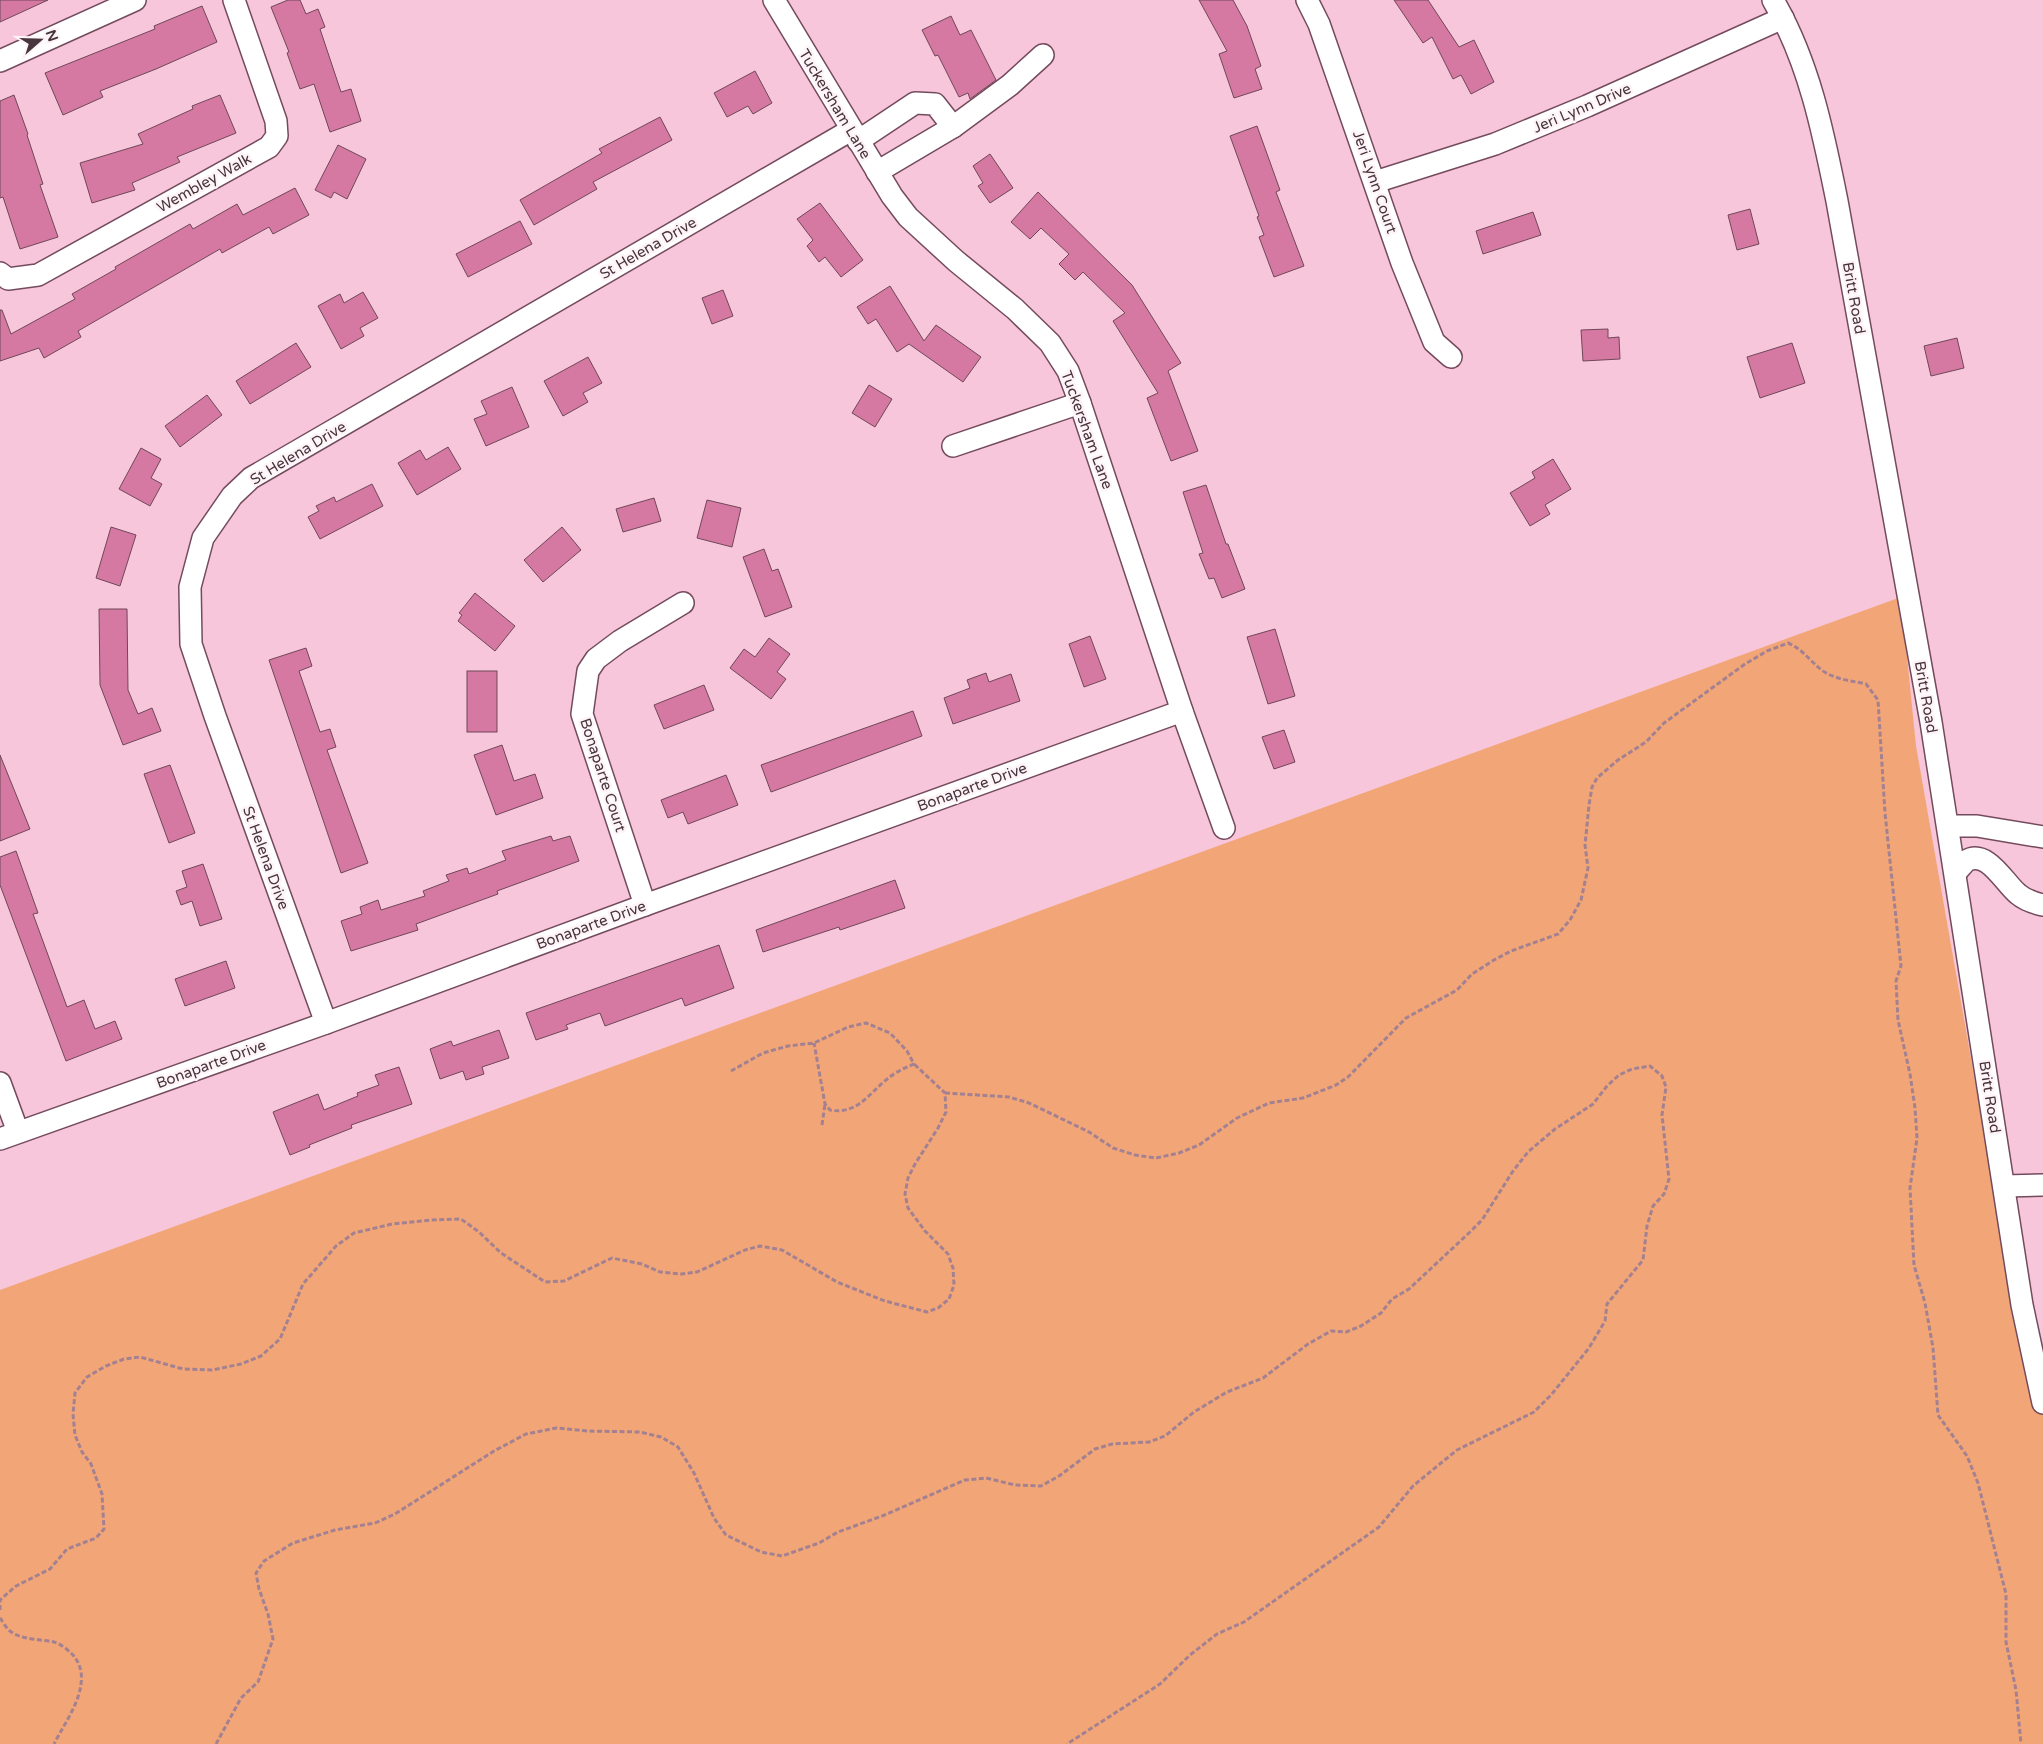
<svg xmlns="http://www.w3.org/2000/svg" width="2043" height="1744" font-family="'Varela Round',sans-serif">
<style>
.green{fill:#f2a677}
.building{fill:#d579a3;stroke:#704759}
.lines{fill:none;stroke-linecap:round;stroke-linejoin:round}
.minor-casing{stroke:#744b5d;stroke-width:24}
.path{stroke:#a48190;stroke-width:3;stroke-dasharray:5 2.5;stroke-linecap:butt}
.minor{stroke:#fff;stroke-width:21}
.labels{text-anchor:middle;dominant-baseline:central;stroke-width:5;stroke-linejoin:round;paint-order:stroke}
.street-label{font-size:15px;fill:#47343c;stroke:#fef4f8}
</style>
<rect width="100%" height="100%" fill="#f7c6da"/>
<!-- green -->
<polygon class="green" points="1901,597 1916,746 1999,1218 2038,1397 2043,1413 2043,1744 0,1744 0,1290"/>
<!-- building -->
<g class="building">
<polygon points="0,0 48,0 0,22"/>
<polygon points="288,0 300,0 306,14 318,9 325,27 320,29 341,92 351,89 361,121 330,132 314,84 300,89 287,53 289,52 271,7"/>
<polygon points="1199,0 1233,0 1247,26 1261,66 1255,69 1262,89 1234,98 1219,54 1227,51"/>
<polygon points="1394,0 1428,0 1459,47 1474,40 1494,82 1471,94 1461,75 1453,79 1432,37 1423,43"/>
<polygon points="202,6 217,42 156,69 100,91 103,97 63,115 45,73 155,29 154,26"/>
<polygon points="951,16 960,35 971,30 996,80 970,99 968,93 959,97 938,55 935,56 922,30"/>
<polygon points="755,71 772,103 753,114 748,106 727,117 714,93"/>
<polygon points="14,95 28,134 27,135 43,184 40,185 58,237 20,249 3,197 0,198 0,101"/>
<polygon points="220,95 236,133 177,157 180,162 132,183 135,190 92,203 80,163 143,144 138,134 193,109 192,106"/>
<polygon points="660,117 672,140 593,182 597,189 534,225 520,200 602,153 599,149"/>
<polygon points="1257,126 1280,190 1276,192 1304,266 1274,277 1259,237 1264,235 1257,217 1259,216 1230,136"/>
<polygon points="338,145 366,159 347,199 334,192 331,198 315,190"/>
<polygon points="990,154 1013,188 990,203 978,186 983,183 973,166"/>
<polygon points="295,188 309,215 273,234 269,227 222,253 220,249 78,331 81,337 44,358 39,348 0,361 0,310 2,310 11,334 75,299 72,294 116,269 115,267 190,224 193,229 237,204 243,215"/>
<polygon points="1038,192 1132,285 1181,363 1168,371 1198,451 1171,461 1147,398 1158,393 1113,321 1125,313 1083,272 1075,280 1059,264 1069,254 1041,228 1030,239 1011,222"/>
<polygon points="820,203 863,260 841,277 825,257 819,262 807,246 813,240 797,219"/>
<polygon points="1750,209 1759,244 1737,250 1728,215"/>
<polygon points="1533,212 1541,235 1483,254 1476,231"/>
<polygon points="520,221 532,244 468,277 456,254"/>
<polygon points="890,286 924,341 936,325 981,357 963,382 909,344 897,352 876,319 868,324 857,307"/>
<polygon points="723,290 733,316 712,324 702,298"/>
<polygon points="363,292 378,318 360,328 364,336 341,349 318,306 340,294 344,303"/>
<polygon points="1608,329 1608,338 1619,337 1620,359 1583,361 1581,330"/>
<polygon points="1957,338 1964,368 1931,376 1924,346"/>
<polygon points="296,343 311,367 250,404 236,381"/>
<polygon points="1792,343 1805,383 1760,398 1747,357"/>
<polygon points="588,357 602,383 583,393 588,402 563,416 544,381"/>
<polygon points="869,385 892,399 875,427 852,413"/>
<polygon points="512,387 529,427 486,446 474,419 487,414 481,401"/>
<polygon points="207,395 222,415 180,447 165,426"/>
<polygon points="448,447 461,469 417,495 398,463 420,450 426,460"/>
<polygon points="141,448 161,459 151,478 162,484 150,506 119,489"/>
<polygon points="1553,459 1571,489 1545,505 1550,514 1530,526 1510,493 1535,478 1532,472"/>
<polygon points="372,484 383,506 320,539 308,517 319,511 316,506 334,497 336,502"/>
<polygon points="1206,485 1226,544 1228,544 1245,589 1222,598 1214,578 1209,579 1199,554 1203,553 1183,492"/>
<polygon points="654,498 661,521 623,532 616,509"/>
<polygon points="707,500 741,508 732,547 697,538"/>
<polygon points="111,527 136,535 120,586 96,578"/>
<polygon points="562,527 581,550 543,582 524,560"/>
<polygon points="764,549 772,571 778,569 792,607 765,617 743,557"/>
<polygon points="475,593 515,626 495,651 458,621 462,615 459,613"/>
<polygon points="99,609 127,609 128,690 138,714 152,708 161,731 123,745 100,685"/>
<polygon points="1275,629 1295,696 1268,704 1247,637"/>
<polygon points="1090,636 1106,679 1084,687 1069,644"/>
<polygon points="769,638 790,654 777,672 786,679 771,699 730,668 744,649 755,657"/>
<polygon points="306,648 312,666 299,671 320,732 330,729 336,747 327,750 368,863 341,873 269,660"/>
<rect x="467" y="671" width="30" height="61"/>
<polygon points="986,673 989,682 1011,674 1020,701 953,724 944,698 970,688 967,680"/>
<polygon points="704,685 714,710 664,729 654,705"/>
<polygon points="913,711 922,736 771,792 761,765"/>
<polygon points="1284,730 1295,762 1274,769 1262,737"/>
<polygon points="502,745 514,781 535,774 543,798 496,815 474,755"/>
<polygon points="0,755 30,829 0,841"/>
<polygon points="170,765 195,833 169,843 144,774"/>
<polygon points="726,775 738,805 688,824 683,812 668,818 661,800"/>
<polygon points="551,836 553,841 570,836 579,861 497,891 498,894 416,924 418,930 351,951 341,921 362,914 360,907 378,900 381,910 425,896 423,891 449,881 446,875 467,868 469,874 506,860 502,851"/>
<polygon points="16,851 38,913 33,914 67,1007 84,1000 95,1029 115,1021 122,1039 66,1061 0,885 0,857"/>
<polygon points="203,864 222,919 200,926 192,901 181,905 176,891 187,887 182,871"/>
<polygon points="895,880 905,908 840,930 839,927 763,952 756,930"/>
<polygon points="719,945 734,988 685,1006 682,998 605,1026 600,1013 566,1025 568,1029 536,1040 526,1013"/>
<polygon points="226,961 235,988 185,1006 175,979"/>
<polygon points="499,1030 509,1058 482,1067 484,1074 466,1080 463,1071 440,1079 430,1049 451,1041 453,1046"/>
<polygon points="399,1067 412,1104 351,1125 352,1128 309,1145 310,1147 290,1155 273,1112 318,1094 324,1110 358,1096 357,1093 379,1085 375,1075"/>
</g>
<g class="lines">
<defs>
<g id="minor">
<polyline points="774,0 892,196 908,217 956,261 1015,309 1050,343 1068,371 1080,403 1182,711 1224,828"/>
<polyline points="1307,0 1319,24 1402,263 1434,342 1451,357"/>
<path d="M1773,0C1809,62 1823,131 1837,201L1931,722L2022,1305L2043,1403"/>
<polyline points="0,61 135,0"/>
<polyline points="858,141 915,103 935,104 953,127"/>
<polyline points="877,172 953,127 1010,85 1043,55"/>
<polyline points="1375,182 1495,144 1587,106 1783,18"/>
<polyline points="0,273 8,279 38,275 269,147 277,136 276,121 234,0"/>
<polyline points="953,446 1080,403"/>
<polyline points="1948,826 1977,826 2043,837"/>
<path d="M1956,872C1959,869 1963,864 1966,861C1987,848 2005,884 2018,894C2025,900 2034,903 2043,905"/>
<polyline points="645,905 582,714 588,671 596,659 620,641 683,603"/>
<polyline points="326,1023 215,716 191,644 190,587 203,538 232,496 251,478 851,130"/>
<polyline points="0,1083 18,1132"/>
<polyline points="0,1139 326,1023 645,905 1182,711"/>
<polyline points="2004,1186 2043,1185"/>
</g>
</defs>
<!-- minor casing -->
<use href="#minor" class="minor-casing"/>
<!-- path -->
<g class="path">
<path d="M731,1071L763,1053L788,1046L814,1043L848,1027L866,1023L890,1033L907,1051L914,1064C904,1068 894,1073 886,1080C868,1095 856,1115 830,1110L825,1104L814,1043"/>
<path d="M945,1093L1009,1097L1029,1103L1089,1132L1113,1148L1135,1155L1156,1158L1179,1153L1199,1145L1237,1118L1269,1103L1303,1098L1336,1085L1348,1077L1406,1018L1457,990L1472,974L1494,960L1511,951L1558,934L1570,920L1581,900L1588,868L1585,845L1589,805L1592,787L1597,778L1618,760L1646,742L1664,723L1745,664L1767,651L1788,643C1805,650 1813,666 1828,674C1840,680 1853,681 1866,684L1878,700L1885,813L1901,966L1896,981L1898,1020L1910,1074L1915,1108L1917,1138L1910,1188L1914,1265L1925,1303L1933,1348L1938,1415L1967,1456L1978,1483L2006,1594V1642L2016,1690L2021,1744"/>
<polyline points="822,1125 825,1104"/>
<polyline points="0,1610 0,1600 16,1586 50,1569 67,1549 96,1538 104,1529 102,1494 91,1464 82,1452 75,1435 73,1414 75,1393 87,1377 106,1366 124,1359 140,1357 183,1369 212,1370 241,1364 261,1356 280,1339 303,1284 336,1246 354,1233 392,1224 431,1220 461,1219 479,1232 501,1253 545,1282 564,1281 612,1258 642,1264 660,1272 681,1274 697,1272 745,1250 760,1246 782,1250 837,1282 885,1301 927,1312 938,1308 949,1299 954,1285 953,1268 948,1254 925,1231 908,1208 905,1194 908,1178 915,1164 938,1128 946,1112 945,1093 914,1064"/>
<path d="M0,1618C3,1622 6,1628 10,1631C21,1640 40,1639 54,1642C61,1644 68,1650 73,1655C96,1682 66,1720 54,1744"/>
<polyline points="216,1744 241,1698 258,1682 273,1639 268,1614 259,1589 256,1573 264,1561 293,1543 335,1530 375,1523 395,1514 494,1451 526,1434 556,1428 587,1431 640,1432 661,1437 678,1447 694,1473 714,1518 726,1535 761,1552 782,1556 819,1543 838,1532 882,1516 965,1480 986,1478 1015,1485 1041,1486 1059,1476 1095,1449 1112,1444 1149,1442 1165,1436 1194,1412 1227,1392 1263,1378 1308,1344 1331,1331 1346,1332 1361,1326 1381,1313 1392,1299 1409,1289 1470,1232 1482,1220 1513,1171 1528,1152 1555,1129 1593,1104 1607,1086 1619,1075 1632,1069 1650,1066 1662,1076 1666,1087 1662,1115 1669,1179 1664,1194 1653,1206 1647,1226 1643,1260 1607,1304 1605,1321 1589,1348 1551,1395 1534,1412 1457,1450 1413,1486 1379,1527 1244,1622 1217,1634 1190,1655 1160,1684 1067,1744"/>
</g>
<!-- minor -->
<use href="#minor" class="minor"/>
</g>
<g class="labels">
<!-- street labels -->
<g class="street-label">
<text transform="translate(835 104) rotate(59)">Tuckersham Lane</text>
<text transform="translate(1582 108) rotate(-23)">Jeri Lynn Drive</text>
<text transform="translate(1375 182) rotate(71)">Jeri Lynn Court</text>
<text transform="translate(204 183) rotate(-29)">Wembley Walk</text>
<text transform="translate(648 248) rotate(-30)">St Helena Drive</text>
<text transform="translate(1854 298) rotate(80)">Britt Road</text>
<text transform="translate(1087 430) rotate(70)">Tuckersham Lane</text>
<text transform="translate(298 453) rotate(-31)">St Helena Drive</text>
<text transform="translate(1926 697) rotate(80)">Britt Road</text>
<text transform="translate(603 775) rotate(72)">Bonaparte Court</text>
<text transform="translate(972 787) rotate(-20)">Bonaparte Drive</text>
<text transform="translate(266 858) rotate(70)">St Helena Drive</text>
<text transform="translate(591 925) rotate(-20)">Bonaparte Drive</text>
<text transform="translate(211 1064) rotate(-20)">Bonaparte Drive</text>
<text transform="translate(1990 1097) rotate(81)">Britt Road</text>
</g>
</g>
<!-- north arrow -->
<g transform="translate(40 40) rotate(70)" stroke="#fef4f8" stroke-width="4" paint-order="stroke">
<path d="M0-4L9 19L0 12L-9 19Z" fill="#47343c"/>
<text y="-8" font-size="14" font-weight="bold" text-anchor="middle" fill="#47343c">N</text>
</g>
</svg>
